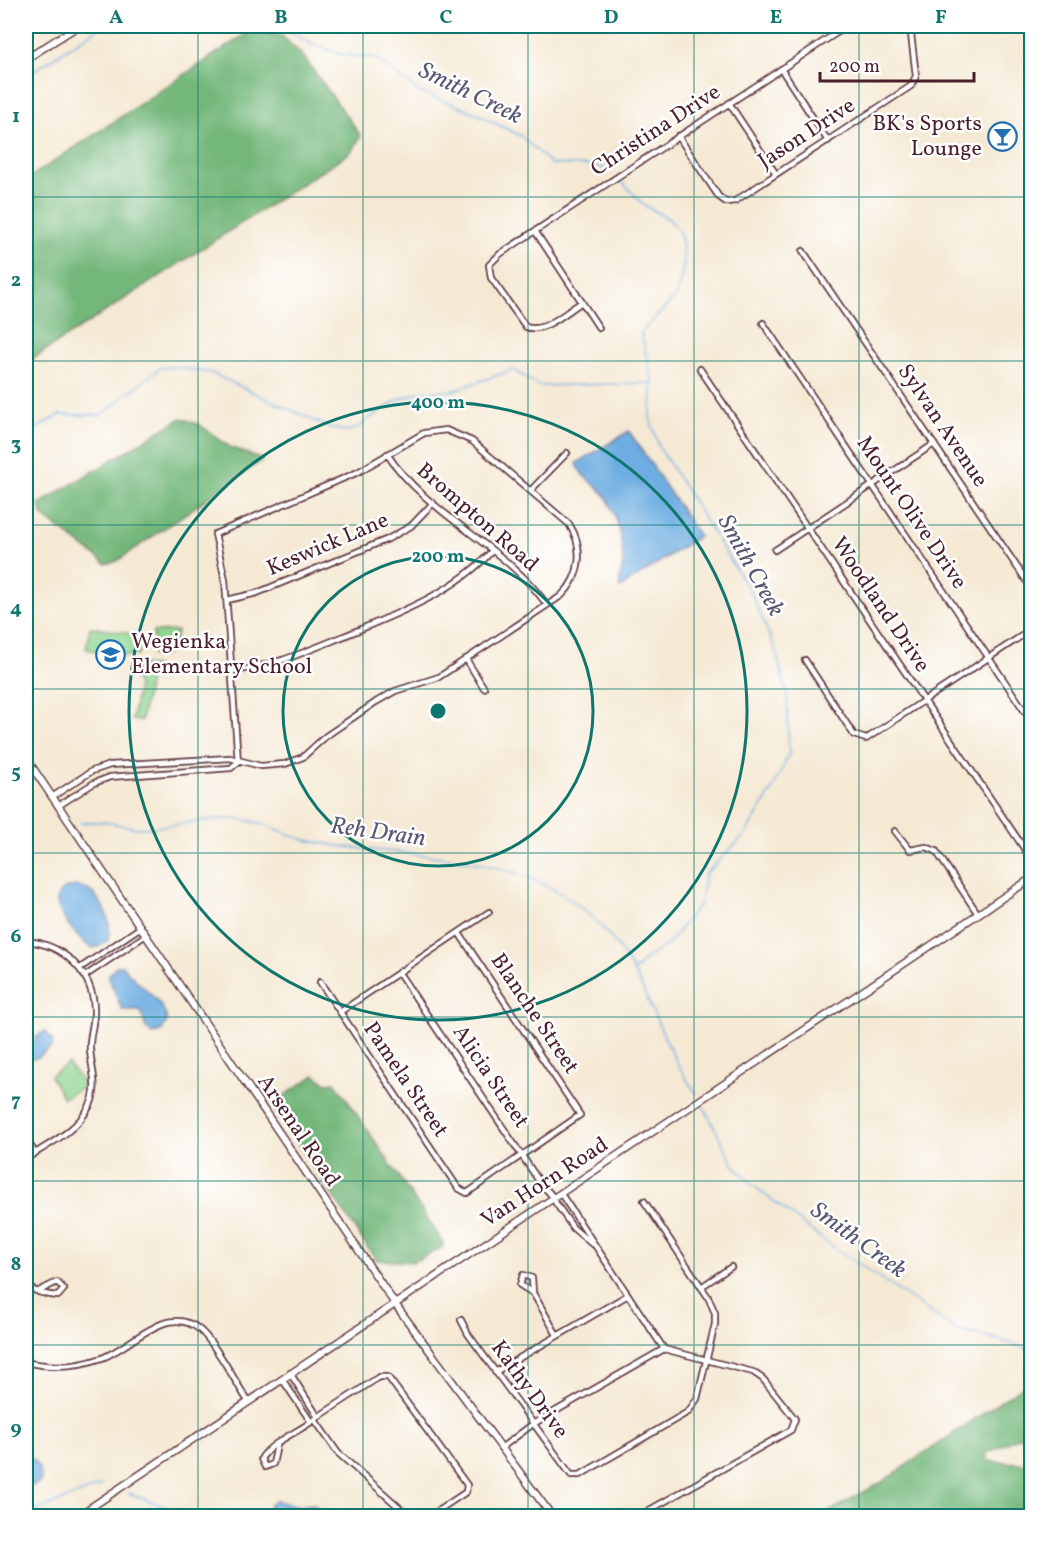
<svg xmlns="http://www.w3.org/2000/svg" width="1057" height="1542" font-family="Vollkorn,serif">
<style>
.green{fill:#8fd690;stroke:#6c7a5e;stroke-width:1.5}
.forest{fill:#73b77a;stroke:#5e6b52;stroke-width:1.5}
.water{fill:#6dade1;stroke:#5c6686;stroke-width:1.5}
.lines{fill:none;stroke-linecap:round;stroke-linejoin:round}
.stream{stroke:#6dade1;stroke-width:1.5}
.minor-casing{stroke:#643d44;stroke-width:8}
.tertiary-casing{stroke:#643d44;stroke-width:9}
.minor{stroke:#fff;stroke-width:4.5}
.tertiary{stroke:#fff;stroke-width:6}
.grid{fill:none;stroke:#0f766e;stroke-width:1.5;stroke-opacity:0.55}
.ring{fill:none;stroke:#0f766e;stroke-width:3}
.labels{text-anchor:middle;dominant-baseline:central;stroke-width:5;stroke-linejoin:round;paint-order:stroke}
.poi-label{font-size:22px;fill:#4a1f2b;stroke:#fff;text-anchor:end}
.street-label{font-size:22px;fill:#4a1f2b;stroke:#fff}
.water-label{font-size:24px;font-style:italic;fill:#585874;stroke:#fff}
.centre{fill:#0f766e;stroke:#fff;stroke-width:3}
.ring-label{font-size:18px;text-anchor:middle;font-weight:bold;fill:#0f766e;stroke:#fff;stroke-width:5;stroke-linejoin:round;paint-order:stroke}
.neatline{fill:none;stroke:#0f766e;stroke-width:2}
.grid-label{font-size:20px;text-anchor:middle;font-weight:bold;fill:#0f766e}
</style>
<rect width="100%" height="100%" fill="#fff"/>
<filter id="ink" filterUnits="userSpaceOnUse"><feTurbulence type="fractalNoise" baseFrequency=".0167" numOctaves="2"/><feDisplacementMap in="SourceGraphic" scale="12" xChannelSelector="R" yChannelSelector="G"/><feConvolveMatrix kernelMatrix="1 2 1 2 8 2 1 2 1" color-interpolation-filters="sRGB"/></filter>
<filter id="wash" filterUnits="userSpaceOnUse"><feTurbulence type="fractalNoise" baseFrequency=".008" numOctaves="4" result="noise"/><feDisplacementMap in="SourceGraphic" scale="24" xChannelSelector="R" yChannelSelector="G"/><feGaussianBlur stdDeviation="1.35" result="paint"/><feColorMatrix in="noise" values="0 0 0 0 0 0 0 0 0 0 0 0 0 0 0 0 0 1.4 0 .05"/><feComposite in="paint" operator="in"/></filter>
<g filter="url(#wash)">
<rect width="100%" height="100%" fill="#f5e9d4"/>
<!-- green -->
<g class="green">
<polygon points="90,627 142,635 138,655 118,656 86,649"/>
<polygon points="177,631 174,649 162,657 153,656 153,632"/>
<polygon points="135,665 155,666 158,669 150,678 141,721 132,720 138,685 133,677"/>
<polygon points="68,1064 84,1084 83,1087 63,1098 50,1076"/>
</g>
<!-- forest -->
<g class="forest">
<polygon points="250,31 282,36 303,56 361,136 351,152 26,363 26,180"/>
<polygon points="181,418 200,425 230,447 263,460 117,561 106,564 43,516 39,504"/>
<polygon points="315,1075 327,1083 335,1082 443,1242 443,1247 413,1262 376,1260 275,1110 276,1101"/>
<polygon points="1031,1381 1031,1431 985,1454 989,1461 1031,1464 1031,1516 821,1516 880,1483"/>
</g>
<!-- water -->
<g class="water">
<path d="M629,431L699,536L620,588C618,580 622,570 623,561C623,540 618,521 609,502C602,485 581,481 577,463Z"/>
<path d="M77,886C99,889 114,920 108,940L98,947L91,948C76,936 31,890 77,886Z"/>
<path d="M116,966H123C136,986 164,997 167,1021L162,1030L153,1034L146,1028L140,1010H122L108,976Z"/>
<polygon points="45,1031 53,1041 52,1047 37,1058 31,1059 26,1051 26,1044 30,1041 32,1043 36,1040 35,1038"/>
<path d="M26,1455C36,1458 42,1471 41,1481L33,1486L26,1482Z"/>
<polygon points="276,1501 300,1506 314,1504 324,1516 273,1516 269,1505"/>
</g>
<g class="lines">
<!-- stream -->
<g class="stream">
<polyline points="283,26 309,43 343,55 374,57 419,92 469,110 521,136 551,164 597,166 609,170"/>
<polyline points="26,76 102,26"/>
<polyline points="622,182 644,205 669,219 679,231 682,242 684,264 677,295 641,333 653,383 650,418 659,447 751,593 775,648 787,694 789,754 771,792 745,835 705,874 701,902 669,943 646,959 635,970"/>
<polyline points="367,420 398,400 420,392 451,391 513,370 539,386 652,383"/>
<path d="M26,435L59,415H101L160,368L175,367L211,373L328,427C345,431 352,434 365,422"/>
<path d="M80,823C88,823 96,821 103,822C117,823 129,829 143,828C178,827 217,814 251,821C269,824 285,834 302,839C314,842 327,844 338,846C426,858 526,853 594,919C649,972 654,1036 696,1093"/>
<polyline points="704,1107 733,1164 754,1186 826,1242 958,1331 989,1337 1032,1350"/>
<polyline points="128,1493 191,1516"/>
<polyline points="26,1515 102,1485"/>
</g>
</g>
</g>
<g filter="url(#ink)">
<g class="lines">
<defs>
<g id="minor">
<polyline points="781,69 828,141"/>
<polyline points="729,103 776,174"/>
<polyline points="678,136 719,197 726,202 735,201 911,86 916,76 910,26"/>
<polyline points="535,231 599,328"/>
<polyline points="803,251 1032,589"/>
<path d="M582,302C567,311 544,334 526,327L491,278L489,265L500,254L847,26"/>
<polyline points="763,323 1032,722"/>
<polyline points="700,369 1032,860"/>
<path d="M387,454C427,515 507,547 547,605"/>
<polyline points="531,490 567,453"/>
<polyline points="775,550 934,444"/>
<polyline points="227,600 257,593 388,539 411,526 433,503"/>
<polyline points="466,659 484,688"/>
<polyline points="805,660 854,735 866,739 1032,629"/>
<path d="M231,671C274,667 309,650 349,634C399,613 453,593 491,552"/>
<path d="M52,797L92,771L110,765L230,758L261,766L285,764L303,757L326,736L376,702L395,691L439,677L561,596C582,576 584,547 569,524L472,441L446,430L424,433L358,472L215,534L225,580L238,762"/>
<polyline points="58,806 94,783 110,777 231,768 238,762"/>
<polyline points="895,831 910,850 926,847 936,851 978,914"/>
<path d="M26,941C63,944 95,973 94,1013C94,1025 89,1037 90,1049C91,1070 100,1087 89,1107C77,1131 47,1145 26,1159"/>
<polyline points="80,968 141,927"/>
<polyline points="399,973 539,1181 554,1198"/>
<polyline points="85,976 146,935"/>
<polyline points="320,982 458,1188 467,1193 580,1115 459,933"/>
<polyline points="340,1012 489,912"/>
<polyline points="26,1139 35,1153"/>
<polyline points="561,1194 664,1349 753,1372 763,1379 795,1419 791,1430 639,1516"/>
<polyline points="553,1199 573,1228 592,1244"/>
<path d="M26,1286C35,1292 47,1295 58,1296L64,1289L57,1282L39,1291"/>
<polyline points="701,1287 731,1267"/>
<polyline points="533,1293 520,1285 523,1275 532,1278 533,1293 557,1335"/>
<polyline points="461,1320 468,1334 571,1475 580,1475 688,1412 697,1399 715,1324 715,1313 708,1297 644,1201"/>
<path d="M26,1362C51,1368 77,1367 102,1358C132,1347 167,1302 200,1330C215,1343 236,1383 248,1401"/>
<polyline points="495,1372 628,1295"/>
<polyline points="290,1373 318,1417"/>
<polyline points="282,1379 311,1422"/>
<polyline points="315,1420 338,1453 409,1516"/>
<path d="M277,1445L273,1464L265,1467L261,1459C270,1443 296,1433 311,1422L318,1417L379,1377H388L467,1485L466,1492L430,1516"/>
<polyline points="501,1448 533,1424 664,1349"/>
</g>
<g id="tertiary">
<polyline points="26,59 78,26"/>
<polyline points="26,758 395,1304 552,1516"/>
<polyline points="78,1516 1032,878"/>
</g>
</defs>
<!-- minor casing -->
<use href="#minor" class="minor-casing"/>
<!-- tertiary casing -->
<use href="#tertiary" class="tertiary-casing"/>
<!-- minor -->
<use href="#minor" class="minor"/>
<!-- tertiary -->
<use href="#tertiary" class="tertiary"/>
</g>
</g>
<!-- grid -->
<path class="grid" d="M198,26V1516M363,26V1516M528,26V1516M694,26V1516M859,26V1516M26,197H1032M26,361H1032M26,525H1032M26,689H1032M26,853H1032M26,1017H1032M26,1181H1032M26,1345H1032"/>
<!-- distance rings -->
<g class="ring">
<circle cx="438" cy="711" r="155"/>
<circle cx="438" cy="711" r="309"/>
</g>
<!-- icons -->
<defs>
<symbol id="bar-ring" viewBox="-11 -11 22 22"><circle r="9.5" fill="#fff" stroke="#1f6fb2" stroke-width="1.5"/><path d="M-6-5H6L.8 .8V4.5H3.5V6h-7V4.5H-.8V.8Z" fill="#1f6fb2"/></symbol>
<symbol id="school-ring" viewBox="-11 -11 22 22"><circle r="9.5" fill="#fff" stroke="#1f6fb2" stroke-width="1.5"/><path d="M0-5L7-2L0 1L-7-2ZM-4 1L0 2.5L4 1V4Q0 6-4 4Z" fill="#1f6fb2"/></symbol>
</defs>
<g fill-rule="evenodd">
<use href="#bar-ring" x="986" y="120" width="33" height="33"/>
<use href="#school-ring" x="94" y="638" width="33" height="33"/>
</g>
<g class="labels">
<!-- poi labels -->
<g class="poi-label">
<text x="982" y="124">BK's Sports<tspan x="982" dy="25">Lounge</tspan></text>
<text x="131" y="642" text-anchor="start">Wegienka<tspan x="131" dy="25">Elementary School</tspan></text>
</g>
<!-- street labels -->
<g class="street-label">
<text transform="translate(656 131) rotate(-33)">Christina Drive</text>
<text transform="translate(807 134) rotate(-33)">Jason Drive</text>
<text transform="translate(942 426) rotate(56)">Sylvan Avenue</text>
<text transform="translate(911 513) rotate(56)">Mount Olive Drive</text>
<text transform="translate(477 518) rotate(41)">Brompton Road</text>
<text transform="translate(328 545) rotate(-23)">Keswick Lane</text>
<text transform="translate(880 605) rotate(56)">Woodland Drive</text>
<text transform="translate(534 1014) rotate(56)">Blanche Street</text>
<text transform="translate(490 1077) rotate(56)">Alicia Street</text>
<text transform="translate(405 1080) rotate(56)">Pamela Street</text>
<text transform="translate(298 1131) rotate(56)">Arsenal Road</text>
<text transform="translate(545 1183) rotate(-33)">Van Horn Road</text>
<text transform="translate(529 1390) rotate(54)">Kathy Drive</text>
</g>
<!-- water labels -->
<g class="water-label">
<text transform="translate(470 94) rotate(26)">Smith Creek</text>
<text transform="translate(750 566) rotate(61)">Smith Creek</text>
<text transform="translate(378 833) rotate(8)">Reh Drain</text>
<text transform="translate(858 1241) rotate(36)">Smith Creek</text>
</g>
</g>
<circle cx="438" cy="711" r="9" class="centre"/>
<g class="ring-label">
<text x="438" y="408">400 m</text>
<text x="438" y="562">200 m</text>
</g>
<!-- margin -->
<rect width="1057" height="1542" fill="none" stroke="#fff" stroke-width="66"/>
<!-- scale -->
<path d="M820 72v9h154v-9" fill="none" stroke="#4a1f2b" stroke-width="3"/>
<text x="829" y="72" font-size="18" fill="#4a1f2b" stroke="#ffffff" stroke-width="4.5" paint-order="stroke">200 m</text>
<rect x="33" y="33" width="991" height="1476" class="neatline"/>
<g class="grid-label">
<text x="116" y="23">A</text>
<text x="281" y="23">B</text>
<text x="446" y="23">C</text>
<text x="611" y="23">D</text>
<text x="776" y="23">E</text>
<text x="941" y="23">F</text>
<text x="16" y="122">1</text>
<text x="16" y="286">2</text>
<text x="16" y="450">3</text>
<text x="16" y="614">4</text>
<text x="16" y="778">5</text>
<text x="16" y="942">6</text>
<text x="16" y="1106">7</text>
<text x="16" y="1270">8</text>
<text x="16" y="1434">9</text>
</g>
</svg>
